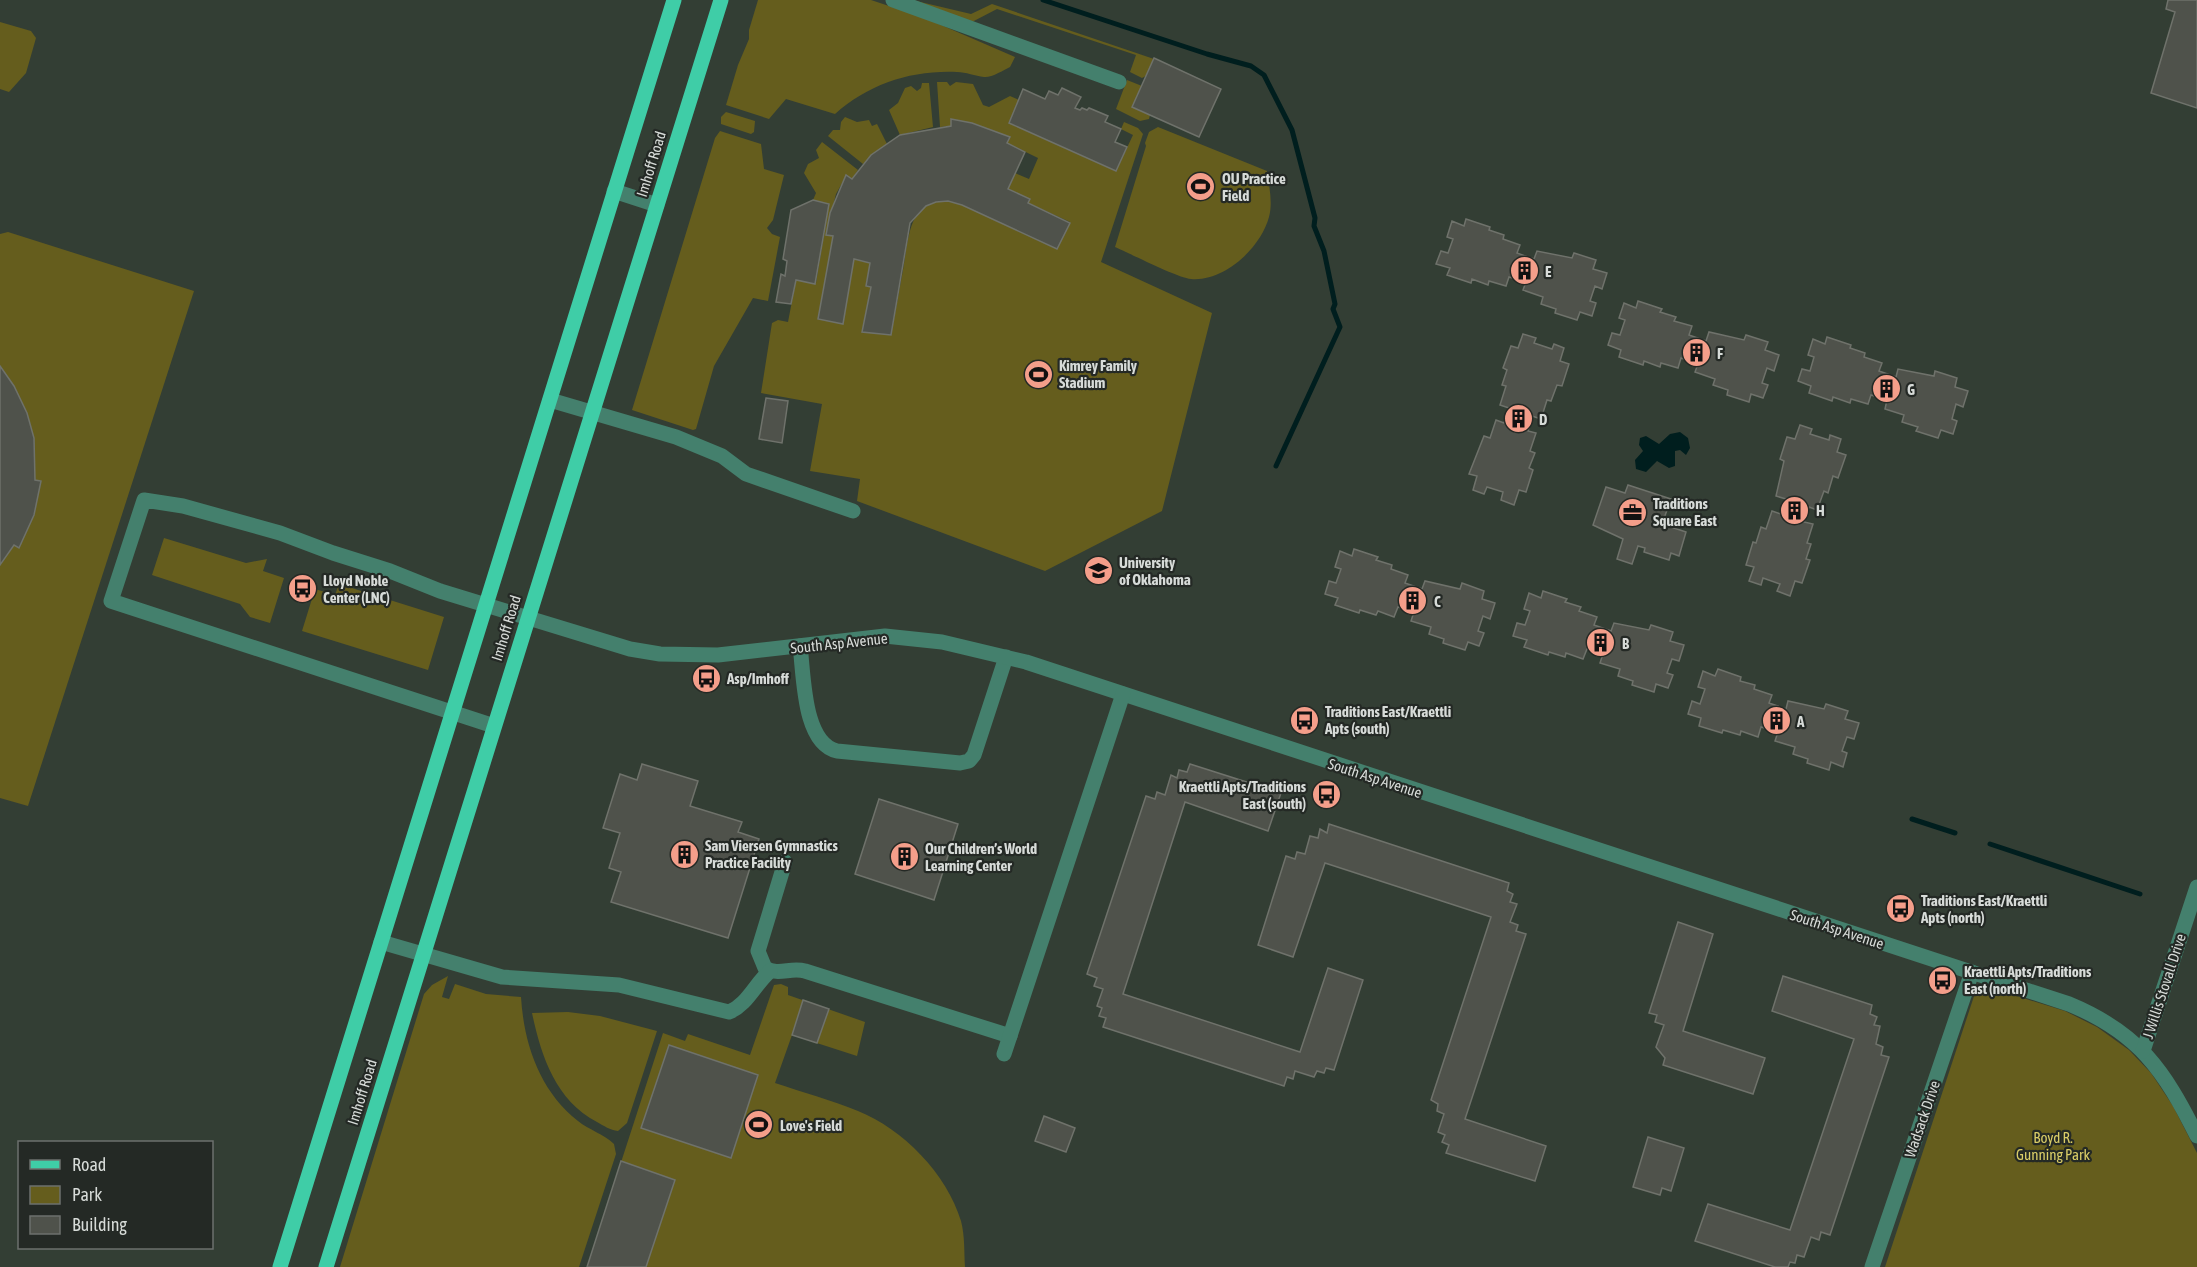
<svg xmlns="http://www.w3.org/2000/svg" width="2197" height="1267" font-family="'Asap Condensed',sans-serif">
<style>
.built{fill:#333e34;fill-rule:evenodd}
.green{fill:#655d1d}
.water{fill:#001e1e}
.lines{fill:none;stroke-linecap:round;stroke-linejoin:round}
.stream{stroke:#001e1e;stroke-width:5}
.building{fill:#4f524b;stroke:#6f726b;stroke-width:1.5}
.minor{stroke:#44806d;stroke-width:15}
.major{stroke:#3fcda7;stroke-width:15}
.labels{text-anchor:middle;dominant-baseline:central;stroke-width:4.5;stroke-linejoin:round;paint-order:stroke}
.street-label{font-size:15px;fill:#d7dbd8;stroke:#242925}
.poi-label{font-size:15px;font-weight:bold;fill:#d7dbd8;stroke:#242925;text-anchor:start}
.park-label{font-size:15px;fill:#dacd67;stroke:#242925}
</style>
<rect width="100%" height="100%" fill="#2e332e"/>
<!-- built -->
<path class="built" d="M0,0H2197V1267H0ZM20,1142H212V1248H20Z"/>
<!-- green -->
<g class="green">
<path d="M758,0H871L925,18L1015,57L1010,67C1004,70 991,78 984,77C975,76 966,72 957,72C911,70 869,84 835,114L786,99L769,119L726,105L738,65L749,39V30Z"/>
<polygon points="912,0 971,14 992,4 1154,59 1146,76 1142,78 1130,72 1136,55 997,9 970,23"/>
<polygon points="0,22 31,31 36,38 26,73 9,92 0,89"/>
<polygon points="1127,80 1142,86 1150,115 1149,119 1140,121 1116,109"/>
<path d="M937,82H947L950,86L956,82L973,84L983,105L989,107L1010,96L1019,100L1009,123L1116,171L1133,135L1121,129L1124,122L1138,128L1143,134L1101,262L1212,313L1162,511L1045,571L857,501L860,479L810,471L822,404L761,393L772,323L778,320L788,322L796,280L816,283L829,204L813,200L816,193L804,173L808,164L819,158L816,150L822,142L858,170L852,179L846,176L836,194L826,235L833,236L830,254L870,263L866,285L871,287L862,331L891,335C895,313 899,292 903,270C909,233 910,189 962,205L1057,249L1070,222L1028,203L1030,199L1008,189L1015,173L1029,179L1038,158L1007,143L1010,137L972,123L951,120V126L940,127Z"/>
<polygon points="922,83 929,83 933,127 900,135 889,110 898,103 905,88 911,86 917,91 921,88"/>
<polygon points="726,112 755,121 754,132 751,134 721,124 721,117"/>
<polygon points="845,117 857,122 869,120 872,126 877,124 887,144 863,164 828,136 833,130 840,130 841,122"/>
<path d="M1158,127L1267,171C1269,186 1273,202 1269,217C1261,247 1225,282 1191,279C1178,278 1131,254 1115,247L1146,146L1145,143L1149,132Z"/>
<polygon points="720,131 761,144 764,169 784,175 773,220 767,228 772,234 780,237 768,301 753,298 714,366 696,429 693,430 632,410 715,138"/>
<polygon points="8,232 194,291 28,806 0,798 0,234"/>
<polygon points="164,538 246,563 267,559 263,571 284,578 270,623 250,617 240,604 152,575"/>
<polygon points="339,584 444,617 428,670 302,631 315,589 335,595"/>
<path d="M448,976L442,997L449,999L455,984L486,994L521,997C524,1045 540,1091 578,1121C589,1130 604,1134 614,1144L616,1154L579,1267H340L424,994L432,985Z"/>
<path d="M781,984L788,987V995L865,1022L857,1056L792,1035L775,1083C802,1092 831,1100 858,1111C903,1129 947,1174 961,1221C965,1236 964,1252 965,1267H587L663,1033L685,1041L688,1034L750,1055L774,985Z"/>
<polygon points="1978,984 2065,1011 2097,1027 2129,1050 2151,1073 2173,1106 2197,1153 2197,1267 1885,1267"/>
<path d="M568,1012L600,1016L657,1031L627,1123L618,1131C610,1130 604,1126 597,1122C555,1100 541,1055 532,1013Z"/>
</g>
<!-- water -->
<polygon class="water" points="1680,432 1688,438 1690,448 1686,455 1680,450 1675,451 1675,466 1669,468 1657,461 1646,472 1636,469 1635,460 1643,451 1639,445 1640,438 1646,436 1659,444 1670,434"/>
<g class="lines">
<!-- stream -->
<g class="stream">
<polyline points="1043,0 1207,54 1251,66 1264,75 1292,130 1315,218 1314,226 1324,251 1335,304 1333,309 1340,327 1276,466"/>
<polyline points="1912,819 1955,833"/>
<polyline points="1990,844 2140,894"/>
</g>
</g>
<!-- building -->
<g class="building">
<polygon points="2168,0 2197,0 2197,108 2151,93 2175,12 2166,9"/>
<polygon points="1154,58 1221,89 1199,137 1132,107"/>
<polygon points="1062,88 1081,97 1075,108 1080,110 1082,108 1087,110 1089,108 1108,116 1105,122 1121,129 1115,142 1127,147 1116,171 1009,123 1023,89 1045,99 1049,91 1058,95"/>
<polygon points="951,119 972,123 1010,137 1007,143 1025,152 1008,189 1030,199 1028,203 1070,223 1057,249 962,205 948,201 936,202 926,206 910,223 891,335 862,332 871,287 866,286 870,263 854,259 843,324 818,319 833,236 826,235 830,213 846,175 852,179 871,155 900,135 951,126"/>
<polygon points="813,200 829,204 815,284 796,280 791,304 776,302 781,274 785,276 787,261 783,259 791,210"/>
<polygon points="1466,219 1490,227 1489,230 1504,235 1503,239 1520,245 1517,253 1534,259 1537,251 1572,258 1574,253 1596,260 1593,269 1607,273 1602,289 1595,286 1590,301 1596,303 1592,316 1580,312 1577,320 1555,313 1556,309 1541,304 1543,297 1523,290 1526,282 1509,277 1506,286 1489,281 1488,285 1472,279 1471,283 1447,275 1450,268 1436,264 1441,251 1448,253 1453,239 1447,237 1452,221 1464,226"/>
<polygon points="1638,301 1662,309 1660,312 1676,317 1674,321 1692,326 1689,335 1706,341 1709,332 1744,340 1746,335 1768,342 1765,350 1779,355 1774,371 1767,368 1762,383 1768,385 1763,398 1751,394 1749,402 1727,395 1728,390 1713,385 1715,379 1695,372 1698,364 1681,358 1678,368 1661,363 1660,367 1644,361 1643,365 1619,357 1621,350 1608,345 1612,333 1620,335 1625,320 1619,318 1624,303 1636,308"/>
<polygon points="1523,334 1536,338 1534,343 1552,349 1554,344 1564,348 1560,361 1569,364 1562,386 1557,385 1551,401 1547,400 1541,419 1532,416 1528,431 1536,433 1530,451 1535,453 1529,468 1533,470 1526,492 1519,490 1514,505 1501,500 1503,492 1487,487 1484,494 1473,490 1477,476 1469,474 1484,436 1490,438 1496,420 1504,423 1509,408 1500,405 1506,386 1502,385 1507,370 1503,368 1511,346 1518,348"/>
<polygon points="1827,337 1851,345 1850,348 1865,353 1864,357 1882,363 1879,371 1896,377 1898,369 1934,376 1935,371 1957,378 1955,387 1968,391 1963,407 1956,404 1952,419 1957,421 1953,434 1941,430 1938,438 1916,431 1918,427 1902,422 1904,415 1885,409 1887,400 1871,395 1868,404 1851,399 1850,403 1833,397 1832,401 1809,393 1811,386 1798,381 1802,369 1810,371 1814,357 1808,355 1813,339 1825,344"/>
<polygon points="0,366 14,386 27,413 34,438 35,480 41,481 34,515 19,548 14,545 0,565"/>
<polygon points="766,398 788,401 782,443 759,439"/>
<polygon points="1800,425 1812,429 1810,434 1829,440 1830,435 1841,439 1837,452 1846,455 1838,478 1833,476 1828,493 1824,491 1817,510 1809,507 1804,522 1813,524 1807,543 1811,544 1806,559 1810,560 1802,583 1795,581 1790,596 1777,591 1780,584 1763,578 1761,585 1749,581 1754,567 1746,565 1753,542 1756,543 1761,527 1766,529 1772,511 1781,514 1786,499 1776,496 1784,461 1780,459 1787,437 1795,439"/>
<polygon points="1628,485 1671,499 1662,524 1686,532 1679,556 1671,553 1669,560 1644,552 1645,548 1638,546 1632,564 1617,559 1623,539 1593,525 1606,487 1625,493"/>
<polygon points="1354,549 1378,557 1376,560 1392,565 1391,569 1408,575 1405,583 1422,589 1425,581 1460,589 1462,583 1484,591 1482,599 1495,603 1490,619 1483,616 1478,631 1484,633 1479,646 1468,642 1465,650 1443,643 1444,639 1429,634 1431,627 1411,621 1414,612 1398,607 1394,617 1378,611 1376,615 1360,610 1359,613 1335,605 1338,598 1325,594 1329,581 1336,583 1341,569 1335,567 1340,551 1352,556"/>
<polygon points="1543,591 1567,599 1565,602 1581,607 1579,611 1597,617 1594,625 1611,631 1614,623 1649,630 1651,625 1673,632 1670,641 1684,645 1679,661 1672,659 1667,673 1673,675 1668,688 1656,684 1654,692 1632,685 1633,681 1618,676 1620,669 1600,663 1603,654 1587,649 1583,659 1566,653 1565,657 1549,652 1548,655 1524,647 1527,640 1513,636 1517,623 1525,625 1530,611 1524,609 1529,593 1541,598"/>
<polygon points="1718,669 1741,677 1740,681 1755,685 1754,689 1772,695 1769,703 1786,709 1788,701 1824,709 1826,704 1848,711 1845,719 1859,723 1854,739 1847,737 1842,751 1847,753 1843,767 1831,762 1829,770 1807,763 1808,759 1793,754 1795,747 1775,741 1778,732 1761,727 1758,737 1741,731 1740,735 1723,730 1722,733 1699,726 1701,718 1688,714 1692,701 1700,704 1705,689 1698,687 1703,671 1715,676"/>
<polygon points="642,764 698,781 690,806 742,822 738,832 759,839 728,938 611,902 621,872 609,868 620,833 603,828 620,774 637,780"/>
<polygon points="1190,764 1281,793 1268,831 1185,802 1123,994 1300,1052 1328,968 1363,980 1334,1070 1326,1068 1324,1073 1317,1071 1314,1077 1295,1071 1293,1079 1287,1077 1284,1086 1103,1027 1106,1018 1099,1016 1102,1008 1097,1006 1103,989 1094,986 1097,978 1087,974 1146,796 1155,799 1157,792 1165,795 1171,775 1177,778 1179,770 1187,772"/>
<polygon points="879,799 958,824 934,900 855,874"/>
<polygon points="1329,824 1509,883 1507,891 1513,894 1510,902 1517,904 1510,922 1518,925 1516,931 1526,934 1465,1119 1546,1146 1535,1181 1446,1153 1449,1145 1442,1142 1445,1135 1438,1132 1444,1114 1437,1111 1438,1104 1431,1100 1491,917 1325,863 1293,957 1258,945 1286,856 1295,859 1297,852 1305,854 1310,836 1318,838 1320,829 1327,833"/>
<polygon points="1678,922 1713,934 1683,1031 1765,1058 1753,1094 1663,1065 1665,1058 1656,1047 1664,1025 1655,1022 1657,1015 1649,1013"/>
<polygon points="1783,976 1872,1005 1870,1014 1877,1017 1874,1025 1880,1026 1876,1044 1883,1047 1881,1055 1889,1057 1830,1235 1821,1232 1819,1240 1811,1237 1804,1257 1797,1255 1795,1263 1790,1262 1788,1267 1775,1267 1695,1241 1708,1204 1790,1230 1854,1039 1772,1011"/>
<polygon points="803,1000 829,1009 817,1043 792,1035"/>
<polygon points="669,1045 758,1075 731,1158 641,1128"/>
<polygon points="1044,1116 1075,1128 1066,1152 1035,1141"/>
<polygon points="1648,1137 1684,1148 1671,1191 1662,1188 1660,1195 1633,1187"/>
<polygon points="621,1161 675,1180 646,1267 587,1267"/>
</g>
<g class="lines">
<!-- minor -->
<g class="minor">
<polyline points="893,0 1119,82"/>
<polyline points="614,191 657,205"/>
<polyline points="550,400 676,437 722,456 746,474 853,511"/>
<path d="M800,646C804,676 803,743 837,751L960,763L969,761L974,755L1006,657"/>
<path d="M494,726L111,601L144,500L183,506L280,533L333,553L390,571L440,591L630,649L660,654L718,655L885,636L942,642L1026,662L2069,1004C2139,1033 2164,1070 2197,1136"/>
<path d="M785,862L758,951L765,968C779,976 790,967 805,971L1010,1036"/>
<path d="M381,942L502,977L619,985L729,1012C747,1005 755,984 770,971"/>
<polyline points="2143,1051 2197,887"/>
<polyline points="1004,1054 1123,694"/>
<polyline points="1872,1267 1972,972"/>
</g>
<!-- major -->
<g class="major">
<polyline points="280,1267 674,0"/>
<polyline points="326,1267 721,0"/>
</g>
</g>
<!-- icons -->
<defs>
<symbol id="stadium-disc" viewBox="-11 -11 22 22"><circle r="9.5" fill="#f49e8a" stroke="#242925"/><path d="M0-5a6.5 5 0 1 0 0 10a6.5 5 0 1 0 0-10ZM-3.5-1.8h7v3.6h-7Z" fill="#111"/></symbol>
<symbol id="building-disc" viewBox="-11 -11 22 22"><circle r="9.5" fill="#f49e8a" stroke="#242925"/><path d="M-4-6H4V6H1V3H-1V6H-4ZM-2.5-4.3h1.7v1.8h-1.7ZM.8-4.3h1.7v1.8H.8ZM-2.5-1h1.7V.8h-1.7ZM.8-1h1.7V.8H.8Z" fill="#111"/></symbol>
<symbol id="office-disc" viewBox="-11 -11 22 22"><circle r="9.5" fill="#f49e8a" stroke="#242925"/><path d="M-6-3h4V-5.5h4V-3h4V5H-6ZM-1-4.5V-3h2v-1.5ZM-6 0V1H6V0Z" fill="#111"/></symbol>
<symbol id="university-disc" viewBox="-11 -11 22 22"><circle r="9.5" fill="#f49e8a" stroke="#242925"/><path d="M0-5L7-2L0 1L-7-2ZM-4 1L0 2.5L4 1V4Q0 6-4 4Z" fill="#111"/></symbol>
<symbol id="bus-disc" viewBox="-11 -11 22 22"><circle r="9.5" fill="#f49e8a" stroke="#242925"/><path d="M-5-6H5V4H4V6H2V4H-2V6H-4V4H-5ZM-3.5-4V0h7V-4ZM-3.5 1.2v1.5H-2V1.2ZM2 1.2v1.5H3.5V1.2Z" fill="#111"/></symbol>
</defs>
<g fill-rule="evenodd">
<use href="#stadium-disc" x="1184" y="170" width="33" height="33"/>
<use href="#building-disc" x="1508" y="254" width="33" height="33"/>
<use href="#building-disc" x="1680" y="336" width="33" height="33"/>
<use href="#stadium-disc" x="1022" y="358" width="33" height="33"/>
<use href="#building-disc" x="1870" y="372" width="33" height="33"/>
<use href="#building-disc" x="1502" y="402" width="33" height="33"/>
<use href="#building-disc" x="1778" y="494" width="33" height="33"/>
<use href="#office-disc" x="1616" y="496" width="33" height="33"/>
<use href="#university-disc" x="1082" y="554" width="33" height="33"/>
<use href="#bus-disc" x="286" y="572" width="33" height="33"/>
<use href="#building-disc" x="1396" y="584" width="33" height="33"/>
<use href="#building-disc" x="1584" y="626" width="33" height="33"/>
<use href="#bus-disc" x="690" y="662" width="33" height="33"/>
<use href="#bus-disc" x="1288" y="704" width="33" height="33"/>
<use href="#building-disc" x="1760" y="704" width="33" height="33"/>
<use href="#bus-disc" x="1310" y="778" width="33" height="33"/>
<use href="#building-disc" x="668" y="838" width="33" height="33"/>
<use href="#building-disc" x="888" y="840" width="33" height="33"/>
<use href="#bus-disc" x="1884" y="892" width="33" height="33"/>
<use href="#bus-disc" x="1926" y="964" width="33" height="33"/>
<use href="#stadium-disc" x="742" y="1108" width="33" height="33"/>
</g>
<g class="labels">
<!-- street labels -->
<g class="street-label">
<text transform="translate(651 164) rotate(-73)">Imhoff Road</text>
<text transform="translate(506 628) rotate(-73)">Imhoff Road</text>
<text transform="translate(839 643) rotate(-6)">South Asp Avenue</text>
<text transform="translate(1375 778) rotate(18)">South Asp Avenue</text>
<text transform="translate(1837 929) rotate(18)">South Asp Avenue</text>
<text transform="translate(2164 986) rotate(-72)">J Willis Stovall Drive</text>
<text transform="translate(362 1092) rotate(-73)">Imhoff Road</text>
<text transform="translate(1922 1119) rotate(-71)">Wadsack Drive</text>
</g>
<!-- poi labels -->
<g class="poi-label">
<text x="1222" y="178">OU Practice<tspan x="1222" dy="17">Field</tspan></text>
<text x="1545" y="271">E</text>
<text x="1717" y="353">F</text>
<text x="1059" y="365">Kimrey Family<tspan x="1059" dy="17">Stadium</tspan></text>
<text x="1907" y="389">G</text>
<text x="1539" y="419">D</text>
<text x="1653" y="503">Traditions<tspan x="1653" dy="17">Square East</tspan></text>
<text x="1816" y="510">H</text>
<text x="1119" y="562">University<tspan x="1119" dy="17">of Oklahoma</tspan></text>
<text x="323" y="580">Lloyd Noble<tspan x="323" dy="17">Center (LNC)</tspan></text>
<text x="1434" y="601">C</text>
<text x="1622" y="643">B</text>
<text x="727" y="678">Asp/Imhoff</text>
<text x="1325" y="711">Traditions East/Kraettli<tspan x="1325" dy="17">Apts (south)</tspan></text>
<text x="1797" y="721">A</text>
<text x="1306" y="786" text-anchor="end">Kraettli Apts/Traditions<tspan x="1306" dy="17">East (south)</tspan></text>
<text x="705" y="845">Sam Viersen Gymnastics<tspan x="705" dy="17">Practice Facility</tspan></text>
<text x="925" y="848">Our Children’s World<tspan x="925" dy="17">Learning Center</tspan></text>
<text x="1921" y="900">Traditions East/Kraettli<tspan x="1921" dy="17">Apts (north)</tspan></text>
<text x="1964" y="971">Kraettli Apts/Traditions<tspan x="1964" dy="17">East (north)</tspan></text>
<text x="780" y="1125">Love's Field</text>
</g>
<!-- park labels -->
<g class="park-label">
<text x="2053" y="1137">Boyd R.<tspan x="2053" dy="17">Gunning Park</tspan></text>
</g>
</g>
<!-- legend -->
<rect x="18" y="1141" width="195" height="108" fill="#242925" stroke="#6c706d" stroke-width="1.5"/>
<rect x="30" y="1160" width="30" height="9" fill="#3fcda7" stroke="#6c706d" stroke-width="1.5"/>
<text x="72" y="1171" font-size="18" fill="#d7dbd8">Road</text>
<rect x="30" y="1186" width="30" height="18" fill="#655d1d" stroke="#6c706d" stroke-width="1.5"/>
<text x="72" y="1201" font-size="18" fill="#d7dbd8">Park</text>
<rect x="30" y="1216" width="30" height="18" fill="#4f524b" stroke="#6c706d" stroke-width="1.5"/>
<text x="72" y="1231" font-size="18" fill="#d7dbd8">Building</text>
</svg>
